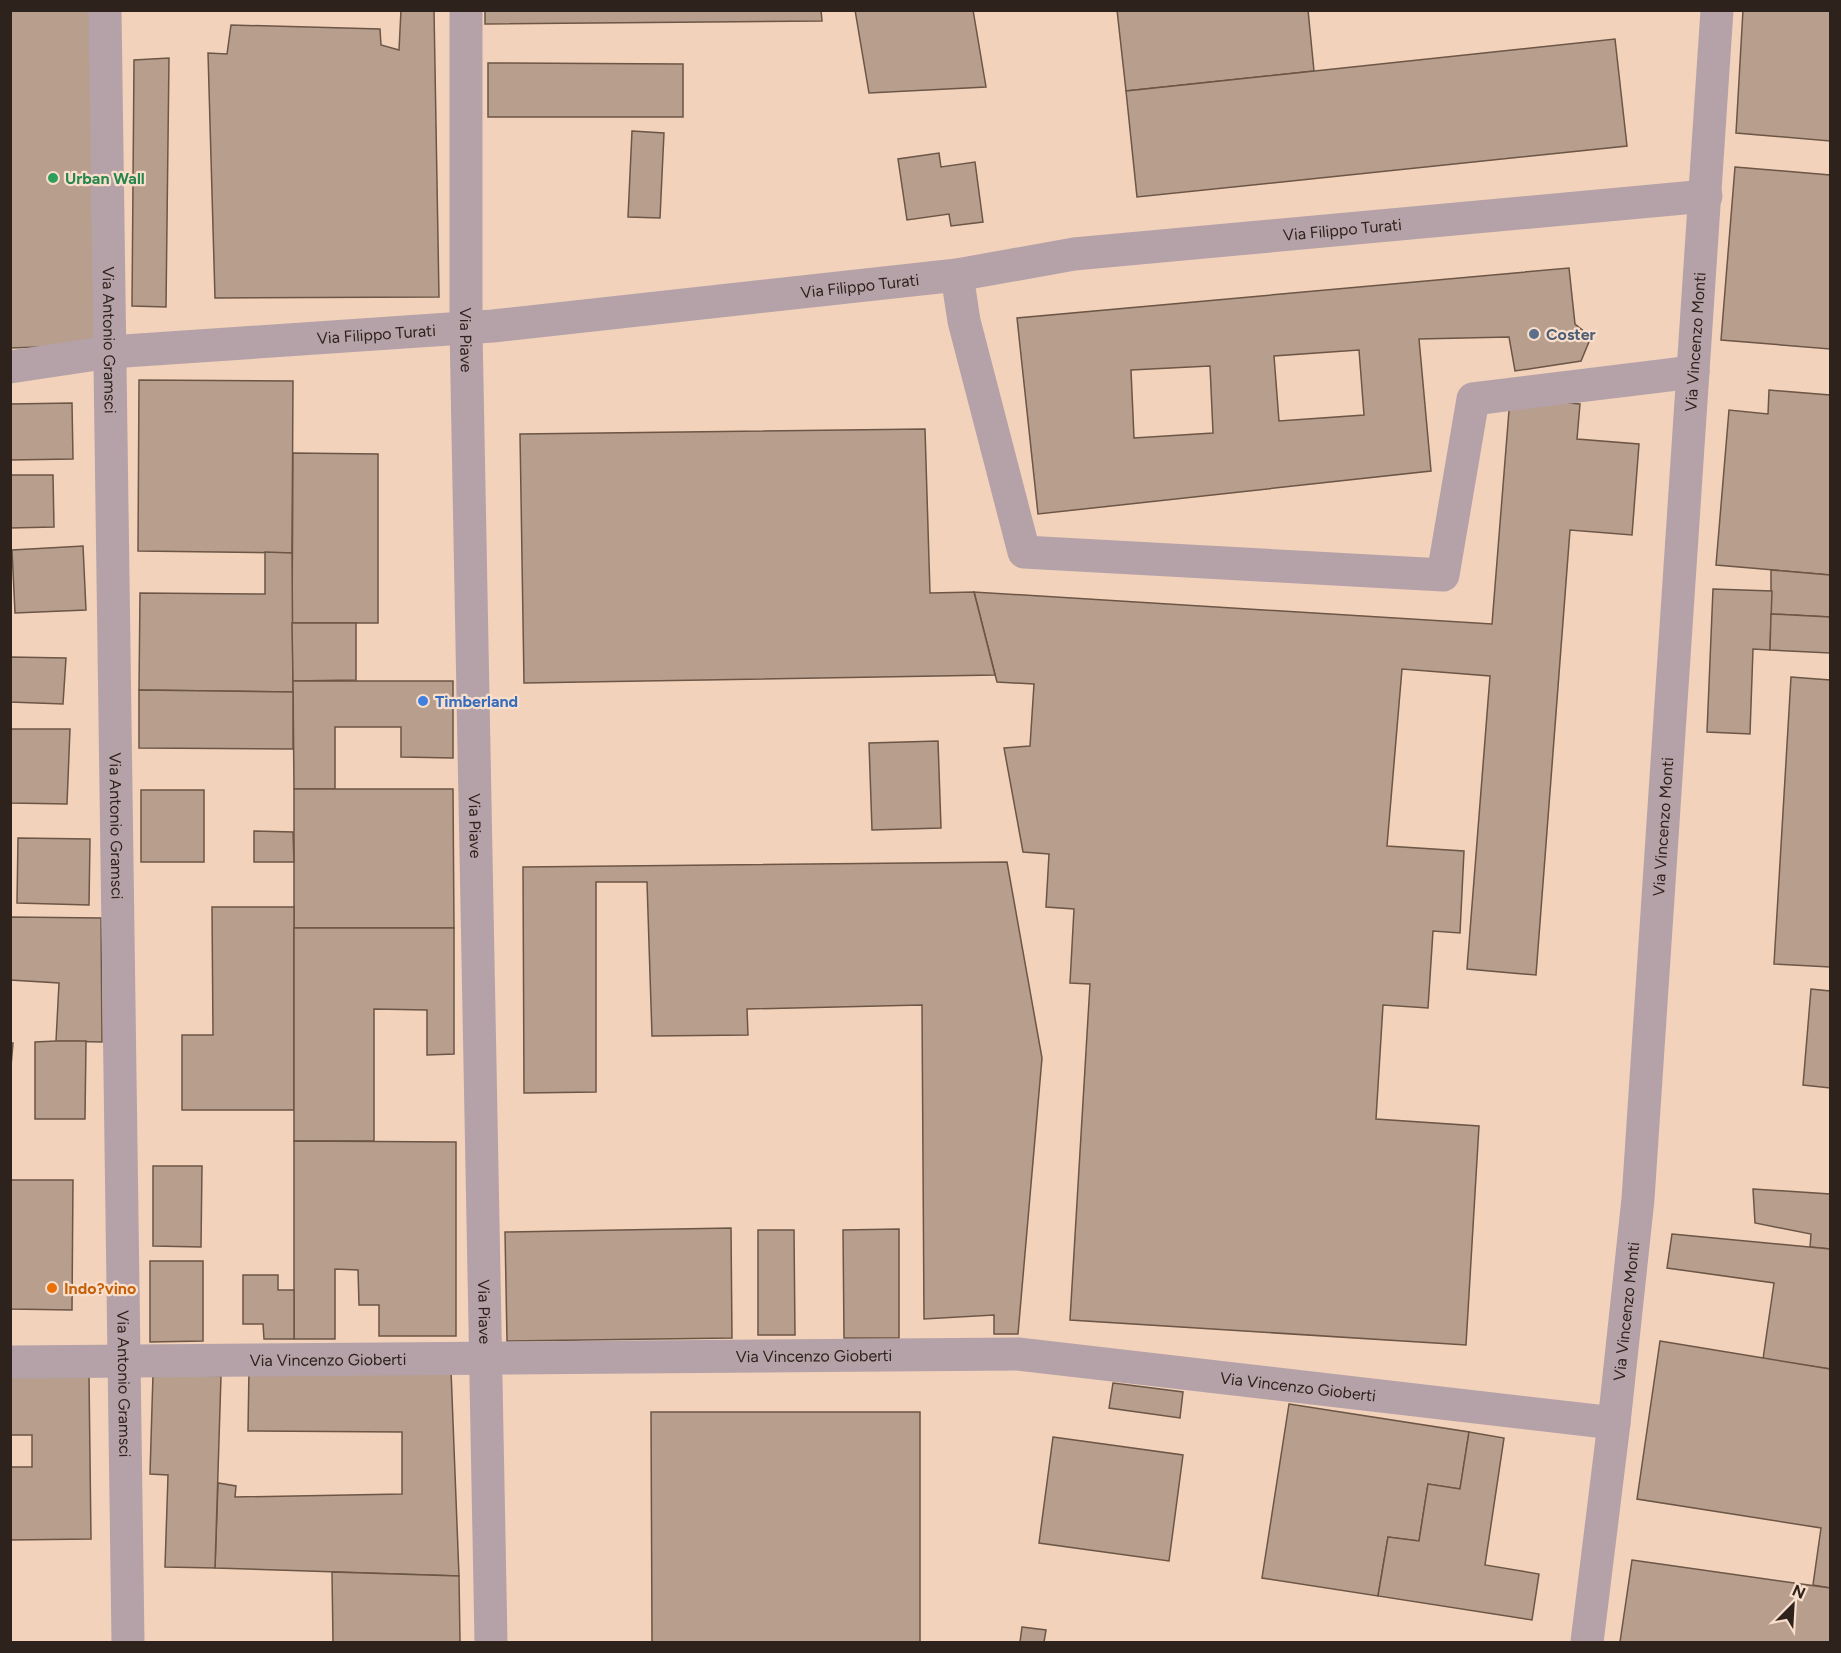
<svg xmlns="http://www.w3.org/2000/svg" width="1841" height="1653" font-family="Figtree,sans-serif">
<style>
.built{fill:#f3d2bb}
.building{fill:#b79e8d;stroke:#6c5646;stroke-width:1.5;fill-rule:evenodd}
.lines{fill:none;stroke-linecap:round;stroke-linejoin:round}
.minor{stroke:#b5a2a8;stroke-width:33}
.leisure-dot{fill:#2e9e5b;stroke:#f8decb;stroke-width:2}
.service-dot{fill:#5c6f8a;stroke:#f8decb;stroke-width:2}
.shop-dot{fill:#3f7fe0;stroke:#f8decb;stroke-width:2}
.food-dot{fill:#e8710a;stroke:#f8decb;stroke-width:2}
.labels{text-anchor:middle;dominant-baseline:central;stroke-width:4.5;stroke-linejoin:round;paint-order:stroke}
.leisure-label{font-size:16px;font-weight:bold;fill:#27864d;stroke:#f8decb;text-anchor:start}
.street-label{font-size:16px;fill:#2d231c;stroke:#f8decb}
.service-label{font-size:16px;font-weight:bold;fill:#4e5e75;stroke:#f8decb;text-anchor:start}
.shop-label{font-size:16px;font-weight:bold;fill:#366cbe;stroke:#f8decb;text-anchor:start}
.food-label{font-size:16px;font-weight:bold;fill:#c56008;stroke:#f8decb;text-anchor:start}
</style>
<rect width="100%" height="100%" fill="#f8decb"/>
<!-- built -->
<rect class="built" x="11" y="11" width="1819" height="1631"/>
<!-- building -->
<g class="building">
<polygon points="10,10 90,10 101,345 10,348"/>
<polygon points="401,10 434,10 439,297 215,298 208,53 227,54 231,25 380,29 381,45 399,50"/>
<polygon points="485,10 821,10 822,21 485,24"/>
<polygon points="855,10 973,10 986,87 869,93"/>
<polygon points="1117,10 1308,10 1314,71 1126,91"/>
<polygon points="1743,10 1830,10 1830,141 1736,133"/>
<polygon points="1615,39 1627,146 1137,197 1126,91"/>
<polygon points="169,58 166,307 132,306 134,60"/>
<polygon points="488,63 683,64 683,117 488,117"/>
<polygon points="632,131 664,133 660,218 628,217"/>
<polygon points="939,153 941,167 975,162 983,222 951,226 949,214 907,220 898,159"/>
<polygon points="1735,167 1830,175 1830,349 1721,340"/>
<path d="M1569,268L1575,324L1591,337L1581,361L1515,371L1509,337L1419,339L1431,471L1038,514L1017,318ZM1359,350L1364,415L1279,421L1274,356ZM1210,366L1213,433L1134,438L1131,370Z"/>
<polygon points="139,380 293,381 292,553 138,551"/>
<polygon points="1769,390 1830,395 1830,575 1716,565 1729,410 1768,414"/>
<polygon points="1510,398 1580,404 1577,439 1639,444 1632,535 1570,530 1536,975 1467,969 1490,676 1402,669 1387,846 1464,851 1460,933 1433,931 1428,1008 1383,1005 1376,1119 1479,1126 1466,1345 1070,1320 1090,984 1070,983 1074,909 1046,907 1049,854 1023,852 1004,748 1030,746 1034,684 997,682 974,592 1492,624"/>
<polygon points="72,403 73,459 10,460 10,404"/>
<polygon points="925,429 930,593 974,592 995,675 524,683 520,434"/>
<polygon points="293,453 378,454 378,623 292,623"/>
<polygon points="10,475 53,475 54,527 10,528"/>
<polygon points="83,546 86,610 15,613 12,550"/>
<polygon points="265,552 292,553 293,692 139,690 140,593 265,594"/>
<polygon points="1771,570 1830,575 1830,617 1771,614"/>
<polygon points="1713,589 1772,591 1770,650 1753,649 1750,734 1707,732"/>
<polygon points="1771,614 1830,617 1830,653 1770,650"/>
<polygon points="292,623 356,623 356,680 293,681"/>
<polygon points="10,657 66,658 63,704 10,702"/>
<polygon points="1791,677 1830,680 1830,967 1774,964"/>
<polygon points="293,681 453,681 453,758 401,757 401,727 335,727 335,789 294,789"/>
<polygon points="139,690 293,692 293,749 139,748"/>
<polygon points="10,729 70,729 67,804 10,803"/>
<polygon points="938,741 941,828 872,830 869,743"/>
<polygon points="294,789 453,789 454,928 294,928"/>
<rect x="141" y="790" width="63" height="72"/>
<polygon points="254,831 293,832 294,862 254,862"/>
<polygon points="18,838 90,839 89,905 17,903"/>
<polygon points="1007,862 1042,1058 1018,1334 994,1334 994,1315 924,1319 922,1005 747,1009 748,1035 652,1036 647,882 596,882 596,1092 524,1093 523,867"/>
<polygon points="212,907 294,907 294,1110 182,1110 182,1035 213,1035"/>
<polygon points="10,917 101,918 102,1042 56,1041 59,983 10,980"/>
<polygon points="294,928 454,928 454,1054 427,1055 427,1010 374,1009 374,1141 294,1141"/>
<polygon points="1811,989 1830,991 1830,1088 1803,1085"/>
<polygon points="56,1041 86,1041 85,1119 35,1119 35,1042"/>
<polygon points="10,1043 13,1043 10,1078"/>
<polygon points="294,1141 456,1142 456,1336 379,1336 379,1305 359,1305 358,1270 335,1269 335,1339 294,1339"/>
<polygon points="153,1166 202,1166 201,1247 153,1246"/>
<polygon points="10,1180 73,1180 72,1310 10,1309"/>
<polygon points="1753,1189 1830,1194 1830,1249 1810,1247 1811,1234 1755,1223"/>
<polygon points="731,1228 732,1338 507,1341 505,1232"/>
<polygon points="899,1229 899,1338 844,1338 843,1230"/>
<polygon points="758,1230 794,1230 795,1335 758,1335"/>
<polygon points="1672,1234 1830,1249 1830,1369 1763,1359 1774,1283 1667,1268"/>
<polygon points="150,1261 203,1261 203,1341 150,1342"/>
<polygon points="243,1275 278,1275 278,1290 294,1290 294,1339 264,1339 263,1324 243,1324"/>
<polygon points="1660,1341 1830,1369 1830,1588 1813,1585 1821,1528 1637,1499"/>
<polygon points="249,1368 451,1370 459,1576 215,1568 218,1483 236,1486 235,1497 402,1494 402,1432 248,1431"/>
<polygon points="153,1374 221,1376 215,1568 165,1567 168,1475 150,1474"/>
<polygon points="10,1376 89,1376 91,1539 10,1540 10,1467 32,1467 32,1435 10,1435"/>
<polygon points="1113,1383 1183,1392 1180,1418 1109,1408"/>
<polygon points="1289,1404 1469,1432 1460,1489 1428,1484 1419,1541 1388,1537 1378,1596 1262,1578"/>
<polygon points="651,1412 920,1412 920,1642 652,1642"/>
<polygon points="1469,1432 1504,1438 1485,1565 1539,1574 1532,1620 1378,1596 1388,1537 1419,1541 1428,1484 1460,1489"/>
<polygon points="1053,1437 1183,1455 1169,1561 1039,1543"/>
<polygon points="1632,1560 1830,1588 1830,1642 1620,1642"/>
<polygon points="332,1572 459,1576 460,1642 333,1642"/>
<polygon points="1022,1627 1046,1630 1044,1642 1020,1642"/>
</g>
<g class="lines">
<!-- minor -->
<g class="minor">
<path id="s1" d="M105,10L128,1642"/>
<path id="s2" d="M466,10V329L491,1642"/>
<polyline points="957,275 964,321 1024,552 1443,575 1473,399 1693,372"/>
<path id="s3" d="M10,367L110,352L493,326L957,275L1074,254L1706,196"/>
<path id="s4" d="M10,1362L1018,1354L1614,1423"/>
<path id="s5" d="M1587,1642L1614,1423L1638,1199L1717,10"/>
</g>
</g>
<!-- markers -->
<circle class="leisure-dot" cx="53" cy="178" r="6"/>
<circle class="service-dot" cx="1534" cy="334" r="6"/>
<circle class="shop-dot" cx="423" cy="701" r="6"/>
<circle class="food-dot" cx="52" cy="1288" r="6"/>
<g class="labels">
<!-- leisure labels -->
<g class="leisure-label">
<text x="65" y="178">Urban Wall</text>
</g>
<!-- street labels -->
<g class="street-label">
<text stroke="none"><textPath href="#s3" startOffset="1340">Via Filippo Turati</textPath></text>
<text stroke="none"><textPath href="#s3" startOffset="854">Via Filippo Turati</textPath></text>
<text stroke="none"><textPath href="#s3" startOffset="368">Via Filippo Turati</textPath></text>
<text stroke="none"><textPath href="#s1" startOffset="330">Via Antonio Gramsci</textPath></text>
<text stroke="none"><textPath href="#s2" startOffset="330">Via Piave</textPath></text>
<text stroke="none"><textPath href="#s5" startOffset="1305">Via Vincenzo Monti</textPath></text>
<text stroke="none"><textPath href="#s1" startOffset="816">Via Antonio Gramsci</textPath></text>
<text stroke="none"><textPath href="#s2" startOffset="816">Via Piave</textPath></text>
<text stroke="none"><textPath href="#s5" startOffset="819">Via Vincenzo Monti</textPath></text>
<text stroke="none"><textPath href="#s2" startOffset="1302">Via Piave</textPath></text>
<text stroke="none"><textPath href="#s5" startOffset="333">Via Vincenzo Monti</textPath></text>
<text stroke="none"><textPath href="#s4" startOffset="804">Via Vincenzo Gioberti</textPath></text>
<text stroke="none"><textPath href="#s4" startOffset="318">Via Vincenzo Gioberti</textPath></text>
<text stroke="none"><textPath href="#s1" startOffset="1374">Via Antonio Gramsci</textPath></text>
<text stroke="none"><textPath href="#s4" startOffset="1290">Via Vincenzo Gioberti</textPath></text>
</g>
<!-- service labels -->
<g class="service-label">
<text x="1546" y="334">Coster</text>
</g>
<!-- shop labels -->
<g class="shop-label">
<text x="435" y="701">Timberland</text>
</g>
<!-- food labels -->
<g class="food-label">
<text x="64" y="1288">Indo?vino</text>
</g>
</g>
<!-- border -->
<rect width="1841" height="1653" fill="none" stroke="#2d231c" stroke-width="24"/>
<!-- north arrow -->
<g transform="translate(1793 1605) rotate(24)" stroke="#f8decb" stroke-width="4.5" paint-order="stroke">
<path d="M0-4.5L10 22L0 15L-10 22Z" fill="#2d231c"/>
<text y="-9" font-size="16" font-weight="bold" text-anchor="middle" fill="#2d231c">N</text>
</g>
</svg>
